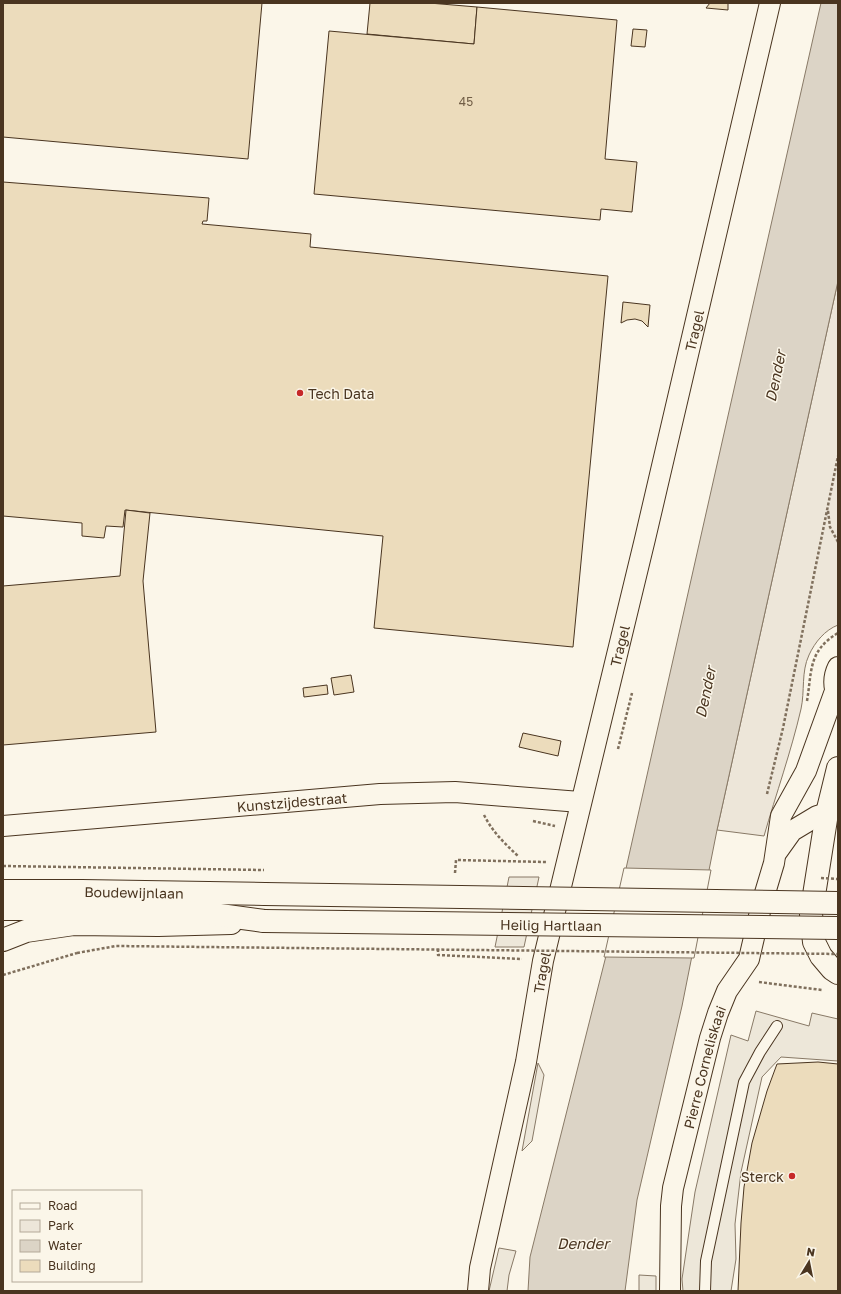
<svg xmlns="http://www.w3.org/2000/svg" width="841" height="1294" font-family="'Golos Text',sans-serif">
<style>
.green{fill:#ede6d9;stroke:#887966}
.parking{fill:#ede7d9;stroke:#887966}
.water{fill:#dcd4c6;stroke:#887966}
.pier{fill:#fbf6e9;stroke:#887966}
.building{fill:#ecdcbc;stroke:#4a3520}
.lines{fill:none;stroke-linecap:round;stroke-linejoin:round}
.lane-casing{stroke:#4a3520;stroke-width:12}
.street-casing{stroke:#4a3520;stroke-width:22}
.secondary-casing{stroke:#4a3520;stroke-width:24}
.primary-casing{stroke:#4a3520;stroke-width:24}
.path{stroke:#7f6f5c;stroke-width:2.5;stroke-dasharray:3 2;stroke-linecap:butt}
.lane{stroke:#fbf6e9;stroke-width:10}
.street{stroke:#fbf6e9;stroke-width:20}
.secondary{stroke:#fbf6e9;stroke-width:22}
.primary{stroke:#fbf6e9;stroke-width:22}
.primary-bridge-casing{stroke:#4a3520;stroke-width:24;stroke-linecap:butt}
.path-bridge{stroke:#7f6f5c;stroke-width:2.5;stroke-dasharray:3 2;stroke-linecap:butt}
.primary-bridge{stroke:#fbf6e9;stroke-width:22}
.poi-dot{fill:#c62828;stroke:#fbf6e9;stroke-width:1.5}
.labels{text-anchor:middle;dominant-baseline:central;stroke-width:3;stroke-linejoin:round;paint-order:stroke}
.number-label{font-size:12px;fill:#725f47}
.street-label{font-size:14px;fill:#4a3520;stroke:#fbf6e9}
.poi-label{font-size:14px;fill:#4a3520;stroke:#fbf6e9;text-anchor:start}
.water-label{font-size:15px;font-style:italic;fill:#4a3520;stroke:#fbf6e9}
</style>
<rect width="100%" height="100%" fill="#fbf6e9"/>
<!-- green -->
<path class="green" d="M838,281V625C825,630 815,642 809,655C801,672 805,691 801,709C791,752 776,794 764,836L717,830Z"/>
<!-- parking -->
<g class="parking">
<polygon points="509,877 539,877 524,947 495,947"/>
<polygon points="756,1011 809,1026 812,1013 838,1019 838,1061 781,1057 762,1077 741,1172 735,1224 736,1259 731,1291 683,1291 682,1279 695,1192 731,1035 748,1041"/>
<polygon points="538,1063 544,1075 532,1141 522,1151"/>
<polygon points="499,1248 516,1251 509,1275 507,1291 489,1291"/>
<polygon points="639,1275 656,1276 656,1291 639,1291"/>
</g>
<!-- water -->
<polygon class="water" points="821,3 838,3 838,281 717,830 682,1006 637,1200 625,1291 528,1291 530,1257 609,944"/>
<!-- pier -->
<polygon class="pier" points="624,868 711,870 694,958 604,957"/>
<!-- building -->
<g class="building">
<polygon points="3,3 262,3 248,159 3,137"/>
<polygon points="370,3 429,3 477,7 474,44 367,34"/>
<polygon points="710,3 728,3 728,10 706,8"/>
<polygon points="477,7 617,20 605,159 637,162 632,212 601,209 600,220 314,194 329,31 474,44"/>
<polygon points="633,29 647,30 645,47 631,46"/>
<polygon points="3,182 209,198 207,221 203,221 202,224 311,234 310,247 608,276 573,647 374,628 383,536 125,510 123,527 106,526 104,538 82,536 82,523 3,516"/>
<polygon points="623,302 650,305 648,327 642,321 635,319 627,320 621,323"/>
<polygon points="126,510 150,513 143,581 156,732 3,745 3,586 120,576"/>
<polygon points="351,675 354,692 334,695 331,678"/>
<polygon points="327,685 328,694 304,697 303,688"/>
<polygon points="523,733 561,741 558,756 519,747"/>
<polygon points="818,1062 838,1064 838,1291 738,1291 741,1223 744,1187 752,1143 767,1091 777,1064"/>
</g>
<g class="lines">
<defs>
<polyline id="lane" points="705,1291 706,1261 744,1082 760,1052 777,1026"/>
<g id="street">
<path d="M838,667C833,677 833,687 838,698"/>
<path id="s1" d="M3,826L380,794L455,792L580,802"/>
<polyline points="777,852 792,831 817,816 827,813"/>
<path id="s2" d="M478,1291L480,1268L526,1062L543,961L645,539L770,3"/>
<path id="s3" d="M670,1291L671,1206L673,1188L710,1038L718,1013L727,991L749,959L762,903L774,863L781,816L806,771L835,691"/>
</g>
<polyline id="secondary" points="3,940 26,931 74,924 158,925 231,923"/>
<g id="primary">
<polyline points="838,768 827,813 811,914 814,942 821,956 832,969 838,973"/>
<path id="s4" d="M3,891H82L265,894"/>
<polyline points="3,909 81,909 205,913 264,921"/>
</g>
</defs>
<!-- lane casing -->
<use href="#lane" class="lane-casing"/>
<!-- street casing -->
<use href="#street" class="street-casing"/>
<!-- secondary casing -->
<use href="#secondary" class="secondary-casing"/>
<!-- primary casing -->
<use href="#primary" class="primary-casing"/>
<!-- path -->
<g class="path">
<polyline points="828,511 830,527 838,542"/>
<path d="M807,701C812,671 808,651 838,633"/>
<polyline points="618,749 632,693"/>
<polyline points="767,794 783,728 838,456"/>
<path d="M484,815C492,831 504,843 518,856"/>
<polyline points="533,821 555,826"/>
<polyline points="455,873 456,860 546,862"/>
<polyline points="438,949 438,955 522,959"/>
<polyline points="3,975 77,953"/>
<polyline points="759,982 822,990"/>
</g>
<!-- lane -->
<use href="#lane" class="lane"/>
<!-- street -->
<use href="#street" class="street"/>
<!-- secondary -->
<use href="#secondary" class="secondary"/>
<!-- primary -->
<use href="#primary" class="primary"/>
<defs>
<g id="primary-bridge">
<polyline points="265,894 838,903"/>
<path id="s5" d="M264,921L838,928"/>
</g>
</defs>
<!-- primary-bridge casing -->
<use href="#primary-bridge" class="primary-bridge-casing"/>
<!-- path-bridge -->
<g class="path-bridge">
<polyline points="3,866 264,870"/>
<polyline points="821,878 838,879"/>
<polyline points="77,953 116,946 838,954"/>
</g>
<!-- primary-bridge -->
<use href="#primary-bridge" class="primary-bridge"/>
</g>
<!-- markers -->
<g class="poi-dot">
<circle cx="300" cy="393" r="4"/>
<circle cx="792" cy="1176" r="4"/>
</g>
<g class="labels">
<!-- number labels -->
<g class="number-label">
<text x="466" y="101">45</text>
</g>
<!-- street labels -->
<g class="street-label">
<text stroke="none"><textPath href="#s2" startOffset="985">Tragel</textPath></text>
<text stroke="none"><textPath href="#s2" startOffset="661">Tragel</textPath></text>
<text stroke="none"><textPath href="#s1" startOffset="290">Kunstzijdestraat</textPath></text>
<text stroke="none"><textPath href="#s4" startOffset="131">Boudewijnlaan</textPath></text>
<text stroke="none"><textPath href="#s5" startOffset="287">Heilig Hartlaan</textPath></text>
<text stroke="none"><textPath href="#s2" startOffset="325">Tragel</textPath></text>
<text stroke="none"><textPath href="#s3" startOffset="228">Pierre Corneliskaai</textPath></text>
</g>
<!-- poi labels -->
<g class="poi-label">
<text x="308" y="393">Tech Data</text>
<text x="784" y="1176" text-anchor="end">Sterck</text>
</g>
<!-- water labels -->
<g class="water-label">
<text transform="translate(775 376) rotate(-78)">Dender</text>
<text transform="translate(705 692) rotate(-78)">Dender</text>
<text x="583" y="1243">Dender</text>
</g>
</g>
<!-- border -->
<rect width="841" height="1294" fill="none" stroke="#4a3520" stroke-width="8"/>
<!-- legend -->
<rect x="12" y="1190" width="130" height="92" fill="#fbf6e9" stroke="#b4a999"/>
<rect x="20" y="1203" width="20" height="6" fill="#fbf6e9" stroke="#b4a999"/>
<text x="48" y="1210" font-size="12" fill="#4a3520">Road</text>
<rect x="20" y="1220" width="20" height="12" fill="#ede6d9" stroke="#b4a999"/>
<text x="48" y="1230" font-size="12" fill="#4a3520">Park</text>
<rect x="20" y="1240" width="20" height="12" fill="#dcd4c6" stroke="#b4a999"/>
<text x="48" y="1250" font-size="12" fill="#4a3520">Water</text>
<rect x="20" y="1260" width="20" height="12" fill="#ecdcbc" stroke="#b4a999"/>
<text x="48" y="1270" font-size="12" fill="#4a3520">Building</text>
<!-- north arrow -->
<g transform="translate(809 1262) rotate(10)" stroke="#fbf6e9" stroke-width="3" paint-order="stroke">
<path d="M0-3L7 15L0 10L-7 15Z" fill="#4a3520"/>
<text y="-6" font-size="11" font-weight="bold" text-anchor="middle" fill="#4a3520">N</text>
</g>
</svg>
